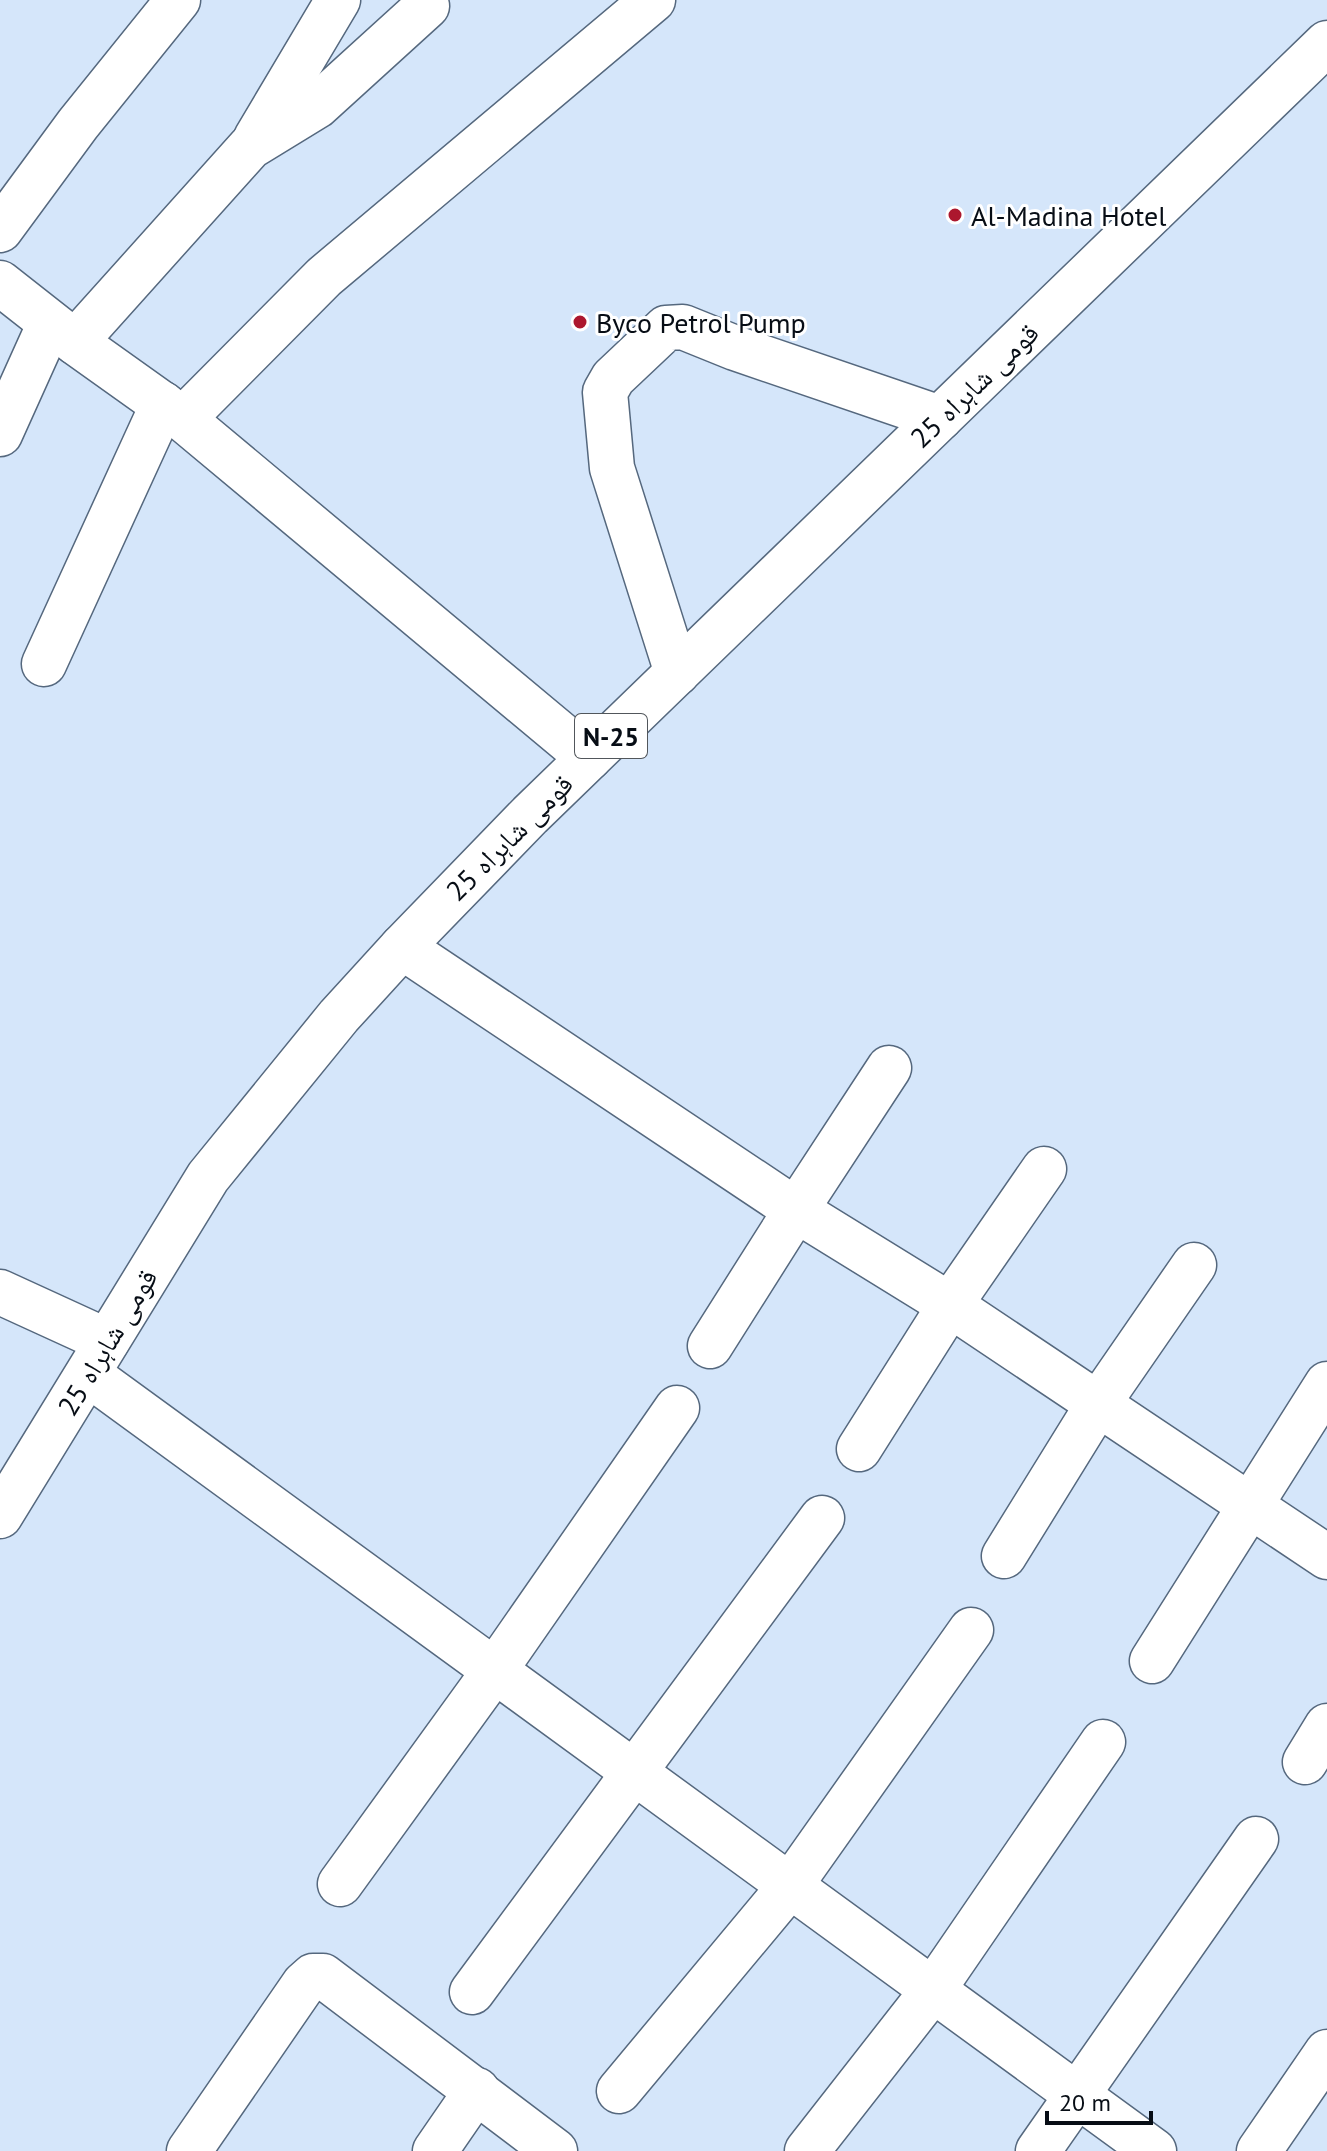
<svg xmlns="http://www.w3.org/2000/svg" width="1327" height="2151" font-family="'PT Sans','Noto Naskh Arabic',sans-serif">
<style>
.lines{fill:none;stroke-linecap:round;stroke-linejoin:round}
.minor-casing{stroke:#55687e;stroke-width:47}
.highway-casing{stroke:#55687e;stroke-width:47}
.minor{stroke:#fff;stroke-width:44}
.highway{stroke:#fff;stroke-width:44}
.poi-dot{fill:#ac172e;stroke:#fff;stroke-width:3}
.labels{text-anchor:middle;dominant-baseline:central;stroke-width:6;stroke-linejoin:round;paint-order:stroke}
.shield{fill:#fff;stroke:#51565b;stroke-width:2}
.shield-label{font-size:26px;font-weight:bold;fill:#070d15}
.poi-label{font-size:28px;fill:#070d15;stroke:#fff;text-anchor:start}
.street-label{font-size:28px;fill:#070d15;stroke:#fff}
</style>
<rect width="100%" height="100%" fill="#d5e6fa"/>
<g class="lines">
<defs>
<g id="minor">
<polyline points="256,138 338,0"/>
<polyline points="0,230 78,124 178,0"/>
<polyline points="0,283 75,342 183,419 589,758"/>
<polyline points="75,342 250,147 317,106 427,6"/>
<polyline points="183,419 324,277 653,0"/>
<polyline points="0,434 50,323"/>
<polyline points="44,664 163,404"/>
<polyline points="677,673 612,468 605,392 613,378 666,328 683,327 735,348 940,418"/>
<polyline points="402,947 796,1210 950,1305 1327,1557"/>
<polyline points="0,1292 107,1341"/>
<polyline points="710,1346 796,1210 889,1068"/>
<polyline points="88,1374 1154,2151"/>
<polyline points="859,1449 950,1305 1044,1169"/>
<polyline points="1004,1556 1098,1404 1194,1265"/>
<polyline points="1152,1661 1327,1384"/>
<polyline points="1305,1762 1327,1726"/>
<polyline points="340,1884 495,1670 677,1408"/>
<polyline points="472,1992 822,1518"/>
<polyline points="619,2091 790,1886 971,1630"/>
<polyline points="189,2151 304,1984 313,1976 323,1976 555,2151"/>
<polyline points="435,2151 477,2090"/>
<polyline points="807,2151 933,1990 1103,1742"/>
<polyline points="1038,2151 1256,1839"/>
<polyline points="1259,2151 1327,2052"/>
</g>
<polyline id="highway" points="0,1516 208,1177 339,1016 402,947 530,815 1327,43"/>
</defs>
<!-- minor casing -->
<use href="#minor" class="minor-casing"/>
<!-- highway casing -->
<use href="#highway" class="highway-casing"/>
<!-- minor -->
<use href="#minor" class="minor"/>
<!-- highway -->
<use href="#highway" class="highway"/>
</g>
<!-- markers -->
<g class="poi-dot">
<circle cx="955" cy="215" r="8"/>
<circle cx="580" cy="322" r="8"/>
</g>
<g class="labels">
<!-- shield labels -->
<rect class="shield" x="575" y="714" width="72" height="44" rx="6"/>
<g class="shield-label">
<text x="611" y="736">N-25</text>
</g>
<!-- poi labels -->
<g class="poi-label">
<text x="971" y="215">Al-Madina Hotel</text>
<text x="596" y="322">Byco Petrol Pump</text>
</g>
<!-- street labels -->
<g class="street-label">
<text transform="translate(974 385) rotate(-44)">قومی شاہراہ 25</text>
<text transform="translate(509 837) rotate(-45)">قومی شاہراہ 25</text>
<text transform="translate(107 1342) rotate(-59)">قومی شاہراہ 25</text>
</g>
</g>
<!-- scale -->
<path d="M1047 2111v12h104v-12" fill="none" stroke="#070d15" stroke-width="4"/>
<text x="1059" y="2111" font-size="24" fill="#070d15" stroke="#ffffff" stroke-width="6" paint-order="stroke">20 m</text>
</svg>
